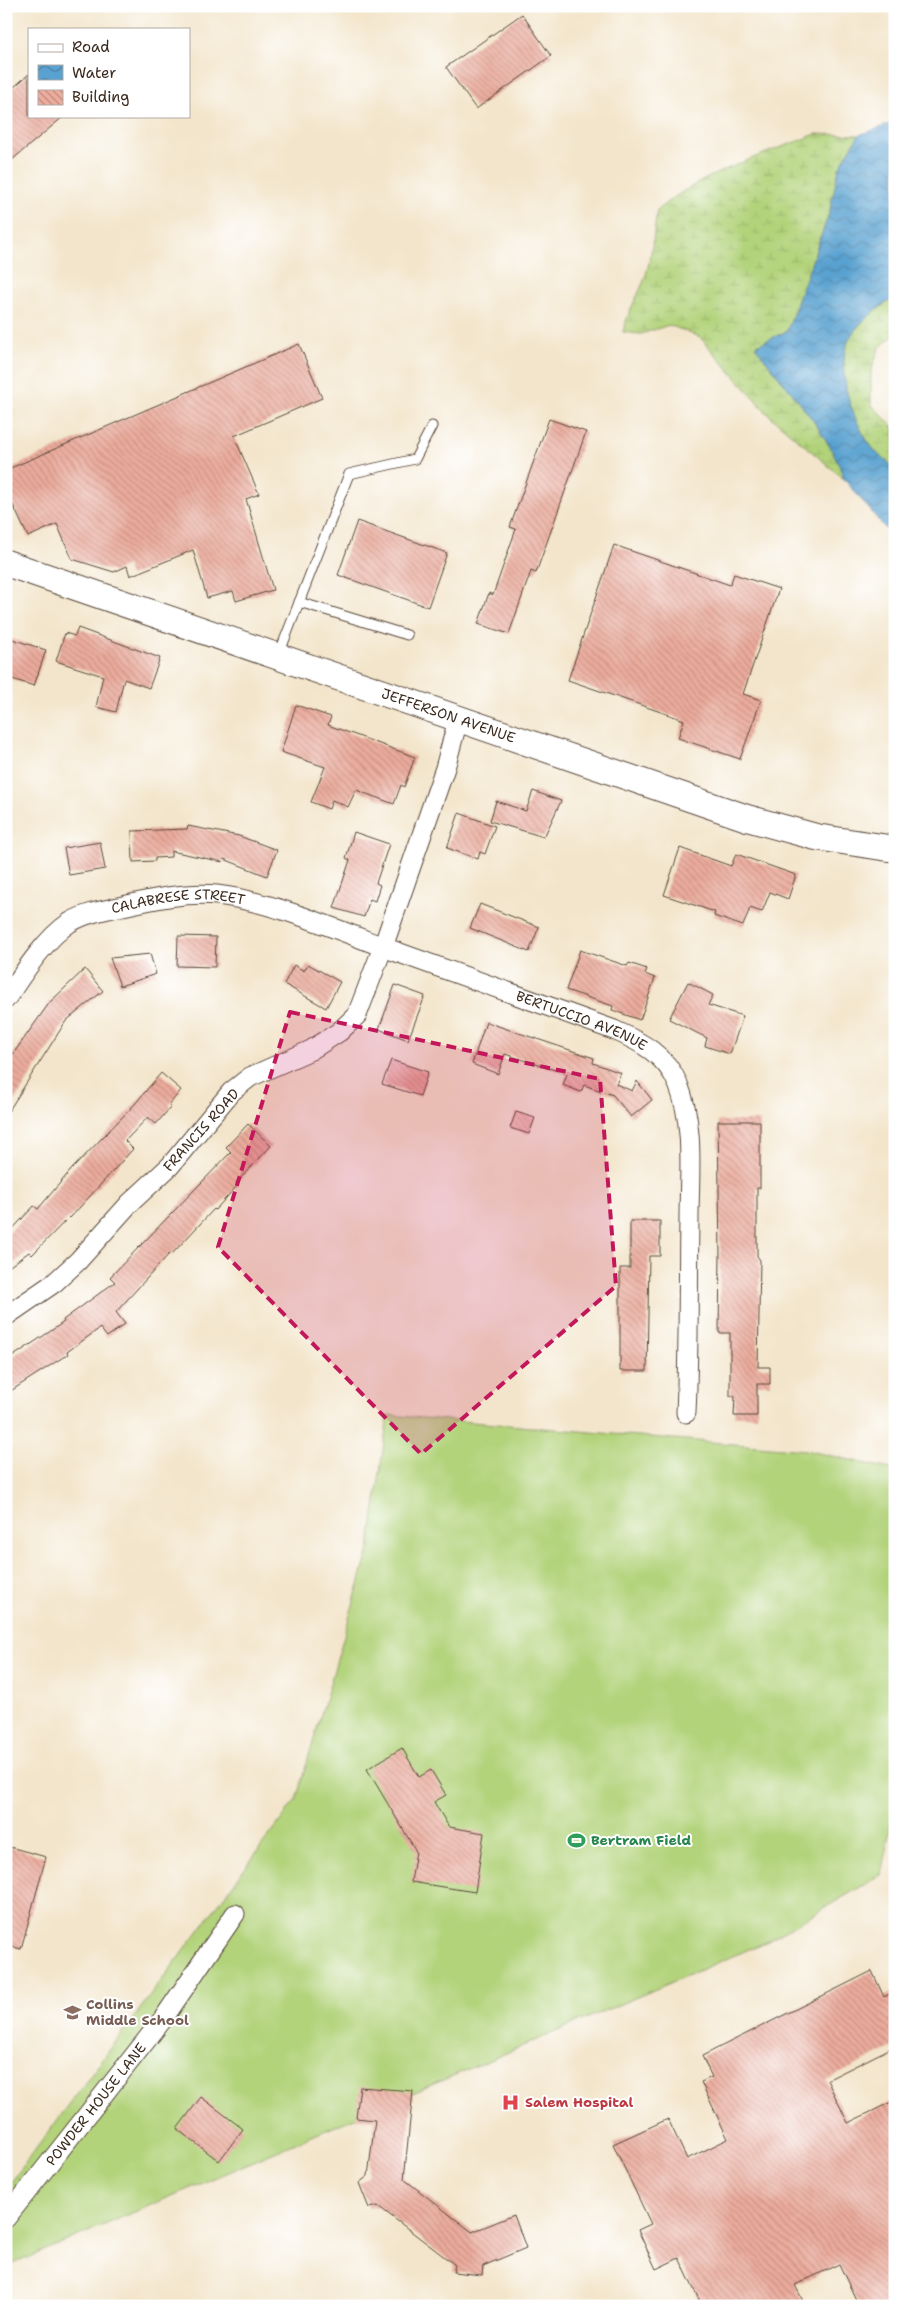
<svg xmlns="http://www.w3.org/2000/svg" width="901" height="2312" font-family="'Shantell Sans',sans-serif">
<style>
.wetland{fill:url(#wetland-marsh);stroke:#767e4c}
.garden{fill:#b2d37a;stroke:#767e4c}
.water{fill:url(#water-waves);stroke:#4a6677}
.building{fill:url(#building-back-hatch)}
.lines{fill:none;stroke-linecap:round;stroke-linejoin:round}
.service-casing{stroke:#574638;stroke-width:11}
.minor-casing{stroke:#574638;stroke-width:21}
.secondary-casing{stroke:#574638;stroke-width:28}
.service{stroke:#fff;stroke-width:9}
.minor{stroke:#fff;stroke-width:19}
.secondary{stroke:#fff;stroke-width:26}
.marked{fill:#c2185b;fill-opacity:0.2;stroke:#c2185b;stroke-width:4;stroke-dasharray:10 6;stroke-linejoin:round}
.labels{text-anchor:middle;dominant-baseline:central;stroke-width:4;stroke-linejoin:round;paint-order:stroke}
.street-label{font-size:14px;fill:#3b2a1e;stroke:#fff}
.leisure-label{font-size:14px;font-weight:bold;fill:#27864d;stroke:#fff;text-anchor:start}
.education-label{font-size:14px;font-weight:bold;fill:#785e54;stroke:#fff;text-anchor:start}
.health-label{font-size:14px;font-weight:bold;fill:#be3a42;stroke:#fff;text-anchor:start}
</style>
<defs>
<pattern id="wetland-marsh" width="20" height="14" patternUnits="userSpaceOnUse" patternTransform="scale(1.25)"><rect width="20" height="14" fill="#b2d37a"/><path d="M1 5h8M5 5V1M11 12h8M15 12V8" fill="none" stroke="#9ab569"/></pattern>
<pattern id="water-waves" width="16" height="10" patternUnits="userSpaceOnUse" patternTransform="scale(1.25)"><rect width="16" height="10" fill="#59a1d0"/><path d="M0 5q4-4 8 0t8 0" fill="none" stroke="#4b83a8"/></pattern>
<pattern id="building-back-hatch" width="6" height="6" patternUnits="userSpaceOnUse" patternTransform="scale(1.25)"><rect width="6" height="6" fill="#ecac9d"/><path d="M-1 5l2 2M0 0l6 6M5-1l2 2" fill="none" stroke="#c08c7f"/></pattern>
</defs>
<rect width="100%" height="100%" fill="#fff"/>
<filter id="ink" filterUnits="userSpaceOnUse"><feTurbulence type="fractalNoise" baseFrequency=".02" numOctaves="2"/><feDisplacementMap in="SourceGraphic" scale="10" xChannelSelector="R" yChannelSelector="G"/><feConvolveMatrix kernelMatrix="1 2 1 2 8 2 1 2 1" color-interpolation-filters="sRGB"/></filter>
<filter id="wash" filterUnits="userSpaceOnUse"><feTurbulence type="fractalNoise" baseFrequency=".0096" numOctaves="4" result="noise"/><feDisplacementMap in="SourceGraphic" scale="20" xChannelSelector="R" yChannelSelector="G"/><feGaussianBlur stdDeviation="1.12" result="paint"/><feColorMatrix in="noise" values="0 0 0 0 0 0 0 0 0 0 0 0 0 0 0 0 0 1.4 0 .05"/><feComposite in="paint" operator="in"/></filter>
<g filter="url(#wash)">
<rect width="100%" height="100%" fill="#f3e5cb"/>
<!-- wetland -->
<g class="wetland">
<path d="M816,134L859,135L839,168L829,214L787,331L755,346C783,385 831,433 844,479L770,416L700,337L669,325L641,334L623,332C627,313 638,296 645,278C652,256 654,232 657,210C704,172 761,156 816,134Z"/>
<path d="M895,297V334L879,348L871,372V404L895,429V468C888,462 880,457 874,450C854,425 835,374 848,342C855,324 879,308 895,297Z"/>
</g>
<!-- garden -->
<polygon class="garden" points="388,1415 805,1450 895,1470 895,1804 881,1875 768,1941 6,2267 6,2189 296,1800 369,1550"/>
<!-- water -->
<path class="water" d="M895,122V297C879,308 855,324 848,342C835,374 854,425 874,450C880,457 888,462 895,468V540L844,479C831,433 783,385 755,346L787,331L829,214L839,168L859,135Z"/>
<g id="blocks">
<!-- building -->
<g class="building">
<polygon points="522,14 551,56 476,109 446,67"/>
<polygon points="29,74 29,116 64,116 6,165 6,94"/>
<polygon points="299,344 322,398 234,436 259,494 246,499 273,590 236,601 233,591 207,598 193,550 130,576 127,566 114,572 72,559 57,524 28,537 6,490 6,470"/>
<polygon points="549,419 586,432 536,573 531,571 509,634 478,624 489,593 493,595 516,529 510,527"/>
<polygon points="357,521 447,553 428,607 338,575"/>
<polygon points="614,545 730,585 734,574 779,589 743,694 761,700 740,759 678,738 684,720 568,680"/>
<polygon points="78,628 160,658 149,688 124,679 116,712 96,707 103,676 56,661 65,633 75,636"/>
<polygon points="6,637 46,650 34,686 6,677"/>
<polygon points="296,705 331,717 328,725 415,757 404,787 401,785 394,804 356,790 348,807 332,800 329,809 311,802 325,767 281,752"/>
<polygon points="533,791 561,801 544,837 490,821 496,801 526,811"/>
<polygon points="459,813 495,826 485,854 480,852 478,859 447,848"/>
<polygon points="188,826 239,836 277,850 267,876 224,859 223,862 171,851 171,857 155,858 155,861 133,862 132,831 187,829"/>
<polygon points="354,832 389,844 376,883 380,885 375,901 370,899 364,917 334,908 350,860 346,858"/>
<polygon points="100,842 105,869 69,875 64,848"/>
<polygon points="680,848 731,866 736,854 796,875 788,899 770,892 762,912 750,908 743,926 714,916 715,912 664,895"/>
<polygon points="480,904 539,927 529,952 470,928"/>
<polygon points="178,936 216,937 215,967 177,966"/>
<polygon points="580,950 627,966 629,963 647,969 645,974 655,978 640,1020 612,1010 613,1006 566,990"/>
<polygon points="150,954 156,974 120,986 110,958"/>
<polygon points="308,964 340,982 326,1008 284,984 294,965 304,971"/>
<polygon points="85,969 103,991 66,1021 6,1115 6,1049 13,1054 50,1002"/>
<polygon points="688,982 713,995 708,1005 743,1016 730,1054 705,1046 707,1038 669,1019"/>
<polygon points="395,985 425,996 408,1040 379,1029"/>
<polygon points="486,1022 594,1058 593,1063 621,1073 616,1084 632,1091 637,1081 652,1100 631,1117 613,1095 584,1085 581,1092 563,1085 567,1074 505,1054 498,1074 472,1064"/>
<polygon points="391,1060 428,1072 420,1096 382,1084"/>
<polygon points="161,1073 181,1090 169,1105 171,1107 156,1124 148,1117 125,1141 133,1149 70,1218 69,1217 32,1255 29,1252 6,1269 6,1236 34,1206 38,1209 71,1170 134,1105"/>
<polygon points="516,1112 535,1118 529,1134 510,1128"/>
<polygon points="718,1121 760,1121 760,1188 757,1188 757,1256 760,1260 758,1367 770,1367 770,1384 757,1384 757,1416 734,1416 735,1396 730,1396 730,1333 719,1333 720,1256"/>
<polygon points="248,1124 271,1146 236,1183 238,1185 215,1210 214,1209 172,1254 170,1253 116,1312 125,1324 107,1337 100,1328 67,1352 68,1354 6,1394 6,1361 64,1322 63,1320 115,1282 110,1277 231,1152 226,1147"/>
<polygon points="630,1221 660,1221 660,1256 649,1256 647,1371 620,1371 620,1268 630,1268"/>
<polygon points="402,1748 419,1777 431,1770 446,1795 434,1802 449,1827 484,1833 475,1892 411,1882 416,1851 367,1769"/>
<polygon points="6,1846 46,1857 21,1949 6,1945"/>
<polygon points="872,1971 884,1997 895,1991 895,2046 827,2080 848,2123 895,2100 895,2306 859,2306 839,2264 795,2285 803,2301 794,2306 702,2306 679,2258 656,2269 638,2230 651,2224 613,2144 668,2119 687,2159 728,2139 701,2082 712,2077 702,2056"/>
<polygon points="360,2087 413,2091 404,2179 472,2232 514,2215 526,2248 483,2266 482,2275 453,2272 455,2265 378,2206 369,2208 359,2183 368,2176 375,2120 356,2118"/>
<polygon points="201,2097 243,2129 219,2161 177,2129"/>
</g>
</g>
</g>
<g filter="url(#ink)">
<use href="#blocks" fill-opacity="0" stroke="#574638" stroke-width="1"/>
<g class="lines">
<defs>
<g id="service">
<polyline points="299,602 407,635"/>
<polyline points="279,654 349,474 415,459 432,426"/>
</g>
<g id="minor">
<path id="s1" d="M458,720L445,768L383,947L614,1030C641,1042 666,1055 678,1084C695,1125 689,1176 689,1220C688,1284 689,1348 686,1413"/>
<path id="s2" d="M6,999C22,975 45,939 69,923C85,913 105,910 123,906C153,899 186,892 217,895C269,901 334,928 383,947L357,1015L339,1032L311,1050L250,1077L231,1092L170,1166L129,1204L78,1261L54,1283L6,1316"/>
<path id="s3" d="M6,2218L163,2019L235,1914"/>
</g>
<g id="secondary">
<path id="s4" d="M6,563L747,818L816,837L895,849"/>
</g>
</defs>
<!-- service casing -->
<use href="#service" class="service-casing"/>
<!-- minor casing -->
<use href="#minor" class="minor-casing"/>
<!-- secondary casing -->
<use href="#secondary" class="secondary-casing"/>
<!-- service -->
<use href="#service" class="service"/>
<!-- minor -->
<use href="#minor" class="minor"/>
<!-- secondary -->
<use href="#secondary" class="secondary"/>
</g>
</g>
<!-- marked area -->
<path class="marked" d="M290,1012L600,1079L616,1286L421,1454L218,1247Z"/>
<!-- icons -->
<defs>
<symbol id="stadium-bare" viewBox="-9 -9 18 18"><path d="M0-5a6.5 5 0 1 0 0 10a6.5 5 0 1 0 0-10ZM-3.5-1.8h7v3.6h-7Z" fill="#2e9e5b" stroke="#fff" stroke-width="2.5" paint-order="stroke"/></symbol>
<symbol id="school-bare" viewBox="-9 -9 18 18"><path d="M0-5L7-2L0 1L-7-2ZM-4 1L0 2.5L4 1V4Q0 6-4 4Z" fill="#8d6e63" stroke="#fff" stroke-width="2.5" paint-order="stroke"/></symbol>
<symbol id="hospital-bare" viewBox="-9 -9 18 18"><path d="M-5-5h3v3.5h4V-5h3V5h-3V1.5h-4V5h-3Z" fill="#e0444e" stroke="#fff" stroke-width="2.5" paint-order="stroke"/></symbol>
</defs>
<g fill-rule="evenodd">
<use href="#stadium-bare" x="564" y="1828" width="25" height="25"/>
<use href="#school-bare" x="60" y="2000" width="25" height="25"/>
<use href="#hospital-bare" x="498" y="2090" width="25" height="25"/>
</g>
<g class="labels">
<!-- street labels -->
<g class="street-label">
<text stroke="none"><textPath href="#s4" startOffset="468">JEFFERSON AVENUE</textPath></text>
<text stroke="none"><textPath href="#s2" startOffset="212">CALABRESE STREET</textPath></text>
<text stroke="none"><textPath href="#s1" startOffset="451">BERTUCCIO AVENUE</textPath></text>
<text transform="translate(201 1130) rotate(-48)">FRANCIS ROAD</text>
<text stroke="none"><textPath href="#s3" startOffset="145">POWDER HOUSE LANE</textPath></text>
</g>
<!-- leisure labels -->
<g class="leisure-label">
<text x="591" y="1840">Bertram Field</text>
</g>
<!-- education labels -->
<g class="education-label">
<text x="86" y="2004">Collins<tspan x="86" dy="16">Middle School</tspan></text>
</g>
<!-- health labels -->
<g class="health-label">
<text x="525" y="2102">Salem Hospital</text>
</g>
</g>
<!-- margin -->
<rect width="901" height="2312" fill="none" stroke="#fff" stroke-width="25"/>
<!-- legend -->
<rect x="28" y="28" width="162" height="90" fill="#ffffff" stroke="#b1aaa5"/>
<rect x="38" y="44" width="25" height="8" fill="#ffffff" stroke="#b1aaa5"/>
<text x="72" y="52" font-size="15" fill="#3b2a1e">Road</text>
<rect x="38" y="65" width="25" height="15" fill="url(#water-waves)" stroke="#b1aaa5"/>
<text x="72" y="78" font-size="15" fill="#3b2a1e">Water</text>
<rect x="38" y="90" width="25" height="15" fill="url(#building-back-hatch)" stroke="#b1aaa5"/>
<text x="72" y="102" font-size="15" fill="#3b2a1e">Building</text>
</svg>
